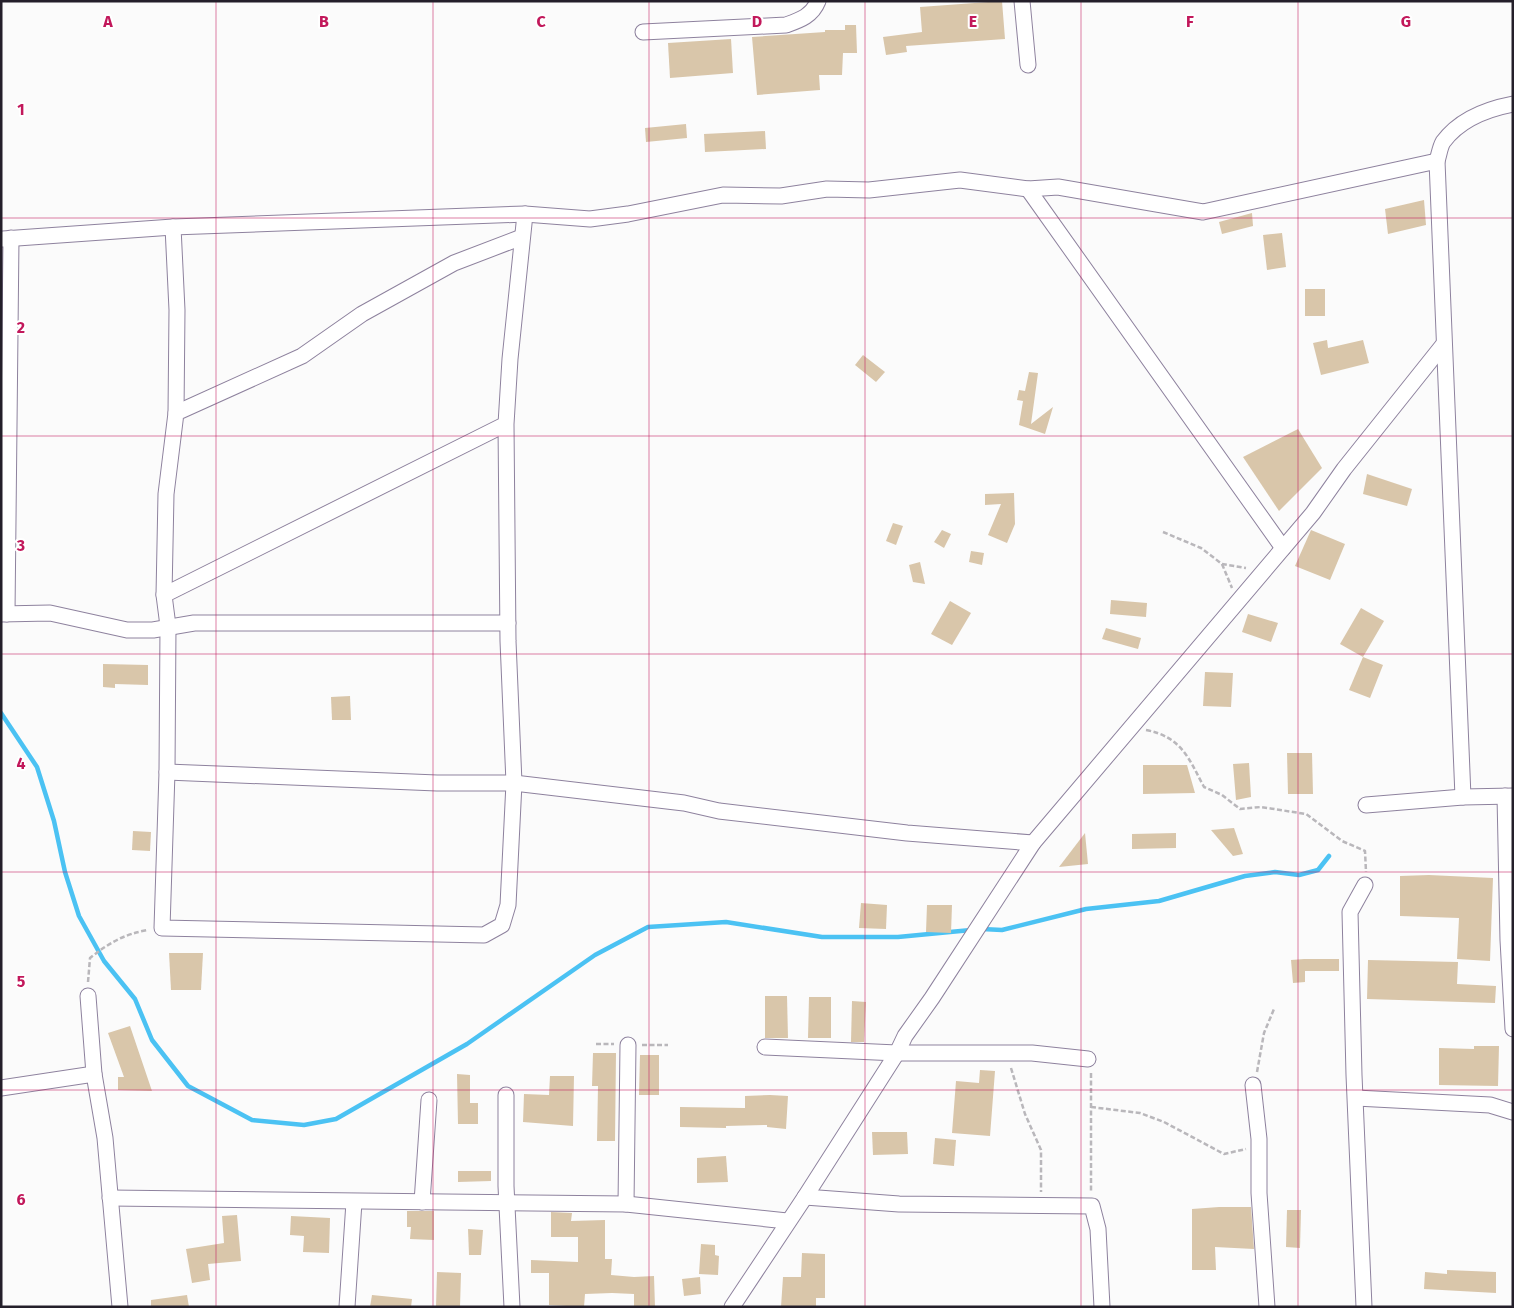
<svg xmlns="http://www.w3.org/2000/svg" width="1514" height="1308" font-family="'Fira Sans',sans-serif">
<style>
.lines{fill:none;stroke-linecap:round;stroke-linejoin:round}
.stream{stroke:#4bc2f3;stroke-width:4.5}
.building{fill:#d9c6aa}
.minor-casing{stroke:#8e829e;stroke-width:17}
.path{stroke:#b9b7bb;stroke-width:2.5;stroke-dasharray:5 2.5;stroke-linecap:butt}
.minor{stroke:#fff;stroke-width:15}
.grid{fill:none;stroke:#c2185b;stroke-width:1;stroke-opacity:0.55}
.grid-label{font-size:16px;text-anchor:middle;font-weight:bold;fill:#c2185b;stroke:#fff;stroke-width:4;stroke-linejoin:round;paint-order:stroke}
</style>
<rect width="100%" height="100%" fill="#fbfbfb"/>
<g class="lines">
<!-- stream -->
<g class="stream">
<polyline points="1,713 37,767 54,821 65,872 79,916 104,961 135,999 152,1040 188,1086 252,1120 304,1125 336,1119 467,1044 595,955 648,927 726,922 822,937 898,937 971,930"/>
<polyline points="982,929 1002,930 1086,909 1159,901 1245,876 1275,872 1299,875 1318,870 1329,856"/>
</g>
</g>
<!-- building -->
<g class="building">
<polygon points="1002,1 1005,39 906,46 907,52 886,55 883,37 922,32 920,7"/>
<polygon points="845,25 856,25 857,53 843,53 842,75 819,75 820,90 757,95 752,37 825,32 825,30 845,30"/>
<polygon points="731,39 733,73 670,78 668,43"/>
<polygon points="686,124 687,138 646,142 645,128"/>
<polygon points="765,131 766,149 705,152 704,134"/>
<polygon points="1424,200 1426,225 1388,234 1385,209"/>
<polygon points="1252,213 1253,226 1222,234 1219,222"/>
<polygon points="1282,233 1286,267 1267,270 1263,235"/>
<rect x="1305" y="289" width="20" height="27"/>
<polygon points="1327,340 1328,348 1363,340 1369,363 1321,375 1313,343"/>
<polygon points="863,355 885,372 876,382 855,365"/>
<polygon points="1029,372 1038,373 1031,424 1053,407 1045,434 1019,425 1023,401 1017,400 1019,390 1025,391"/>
<polygon points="1298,429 1322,468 1279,511 1243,457"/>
<polygon points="1367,474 1412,489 1407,506 1363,494"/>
<polygon points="1014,493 1015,524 1007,543 988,535 1001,504 985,505 985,494"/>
<polygon points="893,523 903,526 896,545 886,541"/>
<polygon points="942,530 951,534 944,548 934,542"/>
<polygon points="1311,530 1345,544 1330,580 1295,566"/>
<polygon points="971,551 984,553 982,565 969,562"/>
<polygon points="920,562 925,584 913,582 909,565"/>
<polygon points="1111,600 1147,603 1146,617 1110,614"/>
<polygon points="950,601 971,613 952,645 931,634"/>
<polygon points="1361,608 1384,621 1363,657 1340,644"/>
<polygon points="1248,614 1278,623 1271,642 1242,632"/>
<polygon points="1106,628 1141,638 1138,649 1102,639"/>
<polygon points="1363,657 1383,665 1370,698 1349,690"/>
<polygon points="103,664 148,665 148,685 115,684 115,688 103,687"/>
<polygon points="1205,672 1233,673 1231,707 1203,706"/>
<polygon points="350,696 351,720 332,720 331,697"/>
<polygon points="1287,753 1312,753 1313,794 1288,794"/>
<polygon points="1249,763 1251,797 1236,800 1233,764"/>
<polygon points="1143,765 1187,765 1195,793 1143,794"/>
<polygon points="1234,828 1243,854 1233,856 1211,830"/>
<polygon points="133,831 151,832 150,851 132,850"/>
<polygon points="1085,833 1088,864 1059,867"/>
<polygon points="1176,833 1176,848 1132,849 1132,834"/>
<polygon points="1429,875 1493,878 1490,961 1457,959 1459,918 1400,916 1400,876"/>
<polygon points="861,903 887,905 886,929 859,928"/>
<polygon points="927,905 952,905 951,933 926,932"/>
<polygon points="169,953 203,953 201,990 171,990"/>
<polygon points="1304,959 1339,959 1339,971 1305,971 1305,982 1293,983 1291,960"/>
<polygon points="1368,960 1458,962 1457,984 1496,986 1495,1003 1367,999"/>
<polygon points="765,996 787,996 788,1038 765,1038"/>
<polygon points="809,997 831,997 831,1038 808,1038"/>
<polygon points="852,1001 866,1002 864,1042 851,1042"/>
<polygon points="130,1026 152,1091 118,1090 118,1077 124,1077 108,1033"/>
<polygon points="1474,1046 1499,1046 1498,1086 1439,1085 1439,1048 1474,1049"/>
<polygon points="593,1053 616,1053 615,1141 597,1141 598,1086 592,1086"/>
<polygon points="640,1055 659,1055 659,1095 639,1095"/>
<polygon points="980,1070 995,1071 990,1136 952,1133 956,1081 979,1083"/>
<polygon points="457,1074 470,1075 470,1103 478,1103 478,1124 458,1124"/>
<polygon points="550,1076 574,1076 573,1126 523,1122 524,1094 549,1095"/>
<polygon points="770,1095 788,1096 786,1129 767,1127 767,1125 726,1126 726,1128 680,1127 680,1107 745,1108 745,1096"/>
<polygon points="872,1132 907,1132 908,1154 873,1155"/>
<polygon points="935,1138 956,1140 954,1166 933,1164"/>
<polygon points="726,1156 728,1182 697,1183 697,1158"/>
<polygon points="458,1171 491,1171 491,1181 458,1182"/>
<polygon points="1219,1207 1251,1207 1254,1249 1215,1247 1216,1270 1192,1270 1192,1209"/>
<polygon points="1287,1210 1301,1210 1300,1248 1286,1247"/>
<polygon points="407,1211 434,1211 434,1240 410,1239 411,1227 407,1227"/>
<polygon points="551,1212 572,1213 571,1221 605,1220 605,1259 612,1259 611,1275 634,1277 654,1276 655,1307 634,1307 634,1294 612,1293 585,1294 584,1307 549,1305 549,1273 531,1273 531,1260 578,1262 578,1237 551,1237"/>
<polygon points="237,1215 241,1261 208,1264 210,1280 192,1283 186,1249 224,1243 222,1216"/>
<polygon points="291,1216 330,1218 329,1253 303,1252 304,1236 290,1235"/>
<polygon points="468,1229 483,1230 481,1255 469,1255"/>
<polygon points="701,1244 715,1245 715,1255 719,1256 718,1275 699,1274"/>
<polygon points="802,1253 825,1254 825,1298 816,1298 816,1307 781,1307 783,1277 801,1277"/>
<polygon points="1447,1270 1496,1272 1496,1293 1424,1289 1425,1272 1447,1274"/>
<polygon points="437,1272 461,1273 460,1307 436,1307"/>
<polygon points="700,1277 701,1294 684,1296 682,1279"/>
<polygon points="187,1295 189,1307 151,1307 151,1300"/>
<polygon points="372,1295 412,1299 411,1307 370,1307"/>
</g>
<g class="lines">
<defs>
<g id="minor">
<polyline points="1022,1 1028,65"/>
<path d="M643,32L786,25C800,20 812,16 818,1"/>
<path d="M1437,161C1439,155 1440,147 1443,142C1459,120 1487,109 1513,104"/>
<polyline points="1028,189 1283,548"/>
<polyline points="3,239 173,227"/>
<polyline points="176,413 177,310 173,227 525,214 590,219 628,214 723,195 781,196 827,189 869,190 960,180 1028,189 1058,187 1203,212 1437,161 1463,797"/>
<polyline points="506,424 164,595 168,626 167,772 162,928 484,935 502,925 508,905 514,783 508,641 506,424 510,359 525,214"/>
<polyline points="164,595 166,494 176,413 302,356 362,314 454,263 522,237"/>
<polyline points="1,614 50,613 127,630 153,630 194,623 508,623"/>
<polyline points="7,614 11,238"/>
<polyline points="167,772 437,783 514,783 684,803 719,811 907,833 1033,843"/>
<polyline points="1505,796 1508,940 1513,1029"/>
<polyline points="1366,805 1463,797 1513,796"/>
<polyline points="88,996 94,1074 105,1138 120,1307"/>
<polyline points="765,1047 897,1053 1032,1053 1088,1059"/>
<polyline points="1253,1085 1259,1139 1259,1193 1267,1307"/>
<polyline points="1,1088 94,1074"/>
<polyline points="506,1095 506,1186 512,1307"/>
<polyline points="1356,1098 1490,1105 1513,1112"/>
<polyline points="805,1197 899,1204 1092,1206 1098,1229 1102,1307"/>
<polyline points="110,1198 626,1204 787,1221"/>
<polyline points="422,1202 429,1100"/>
<polyline points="626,1204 628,1045"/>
<polyline points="347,1307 354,1202"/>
<polyline points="732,1307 805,1197 897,1053 905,1036 932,998 1033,843 1313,513 1344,469 1443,345"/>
<polyline points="1364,1307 1354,1075 1350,912 1365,885"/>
</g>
</defs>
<!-- minor casing -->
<use href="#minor" class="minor-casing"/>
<!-- path -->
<g class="path">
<polyline points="1163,532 1201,548 1222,564 1246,568"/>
<polyline points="1222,564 1232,588"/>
<path d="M1146,730C1182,737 1189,759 1204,787L1222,795L1240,809L1261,807L1306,814L1342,841L1365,851L1366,872"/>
<path d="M88,982L90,958C109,943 124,934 148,930"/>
<polyline points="596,1044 614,1044"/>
<polyline points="642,1045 668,1045"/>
<polyline points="1011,1068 1025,1114 1041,1150 1041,1192"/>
<polyline points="1257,1072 1264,1033 1274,1009"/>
<polyline points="1091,1073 1091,1192"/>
<polyline points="1091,1107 1140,1113 1164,1122 1224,1154 1246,1149"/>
</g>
<!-- minor -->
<use href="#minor" class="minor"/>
</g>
<!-- grid -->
<path class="grid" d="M216,1V1307M433,1V1307M649,1V1307M865,1V1307M1081,1V1307M1298,1V1307M1,218H1513M1,436H1513M1,654H1513M1,872H1513M1,1090H1513"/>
<g class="grid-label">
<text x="108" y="27">A</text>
<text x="324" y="27">B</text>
<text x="541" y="27">C</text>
<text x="757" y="27">D</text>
<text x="973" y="27">E</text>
<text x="1190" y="27">F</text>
<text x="1406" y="27">G</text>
<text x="21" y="115">1</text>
<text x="21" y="333">2</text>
<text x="21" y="551">3</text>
<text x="21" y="769">4</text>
<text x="21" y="987">5</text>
<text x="21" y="1205">6</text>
</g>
<!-- border -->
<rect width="1514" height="1308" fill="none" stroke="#241f2a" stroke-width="5"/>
</svg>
